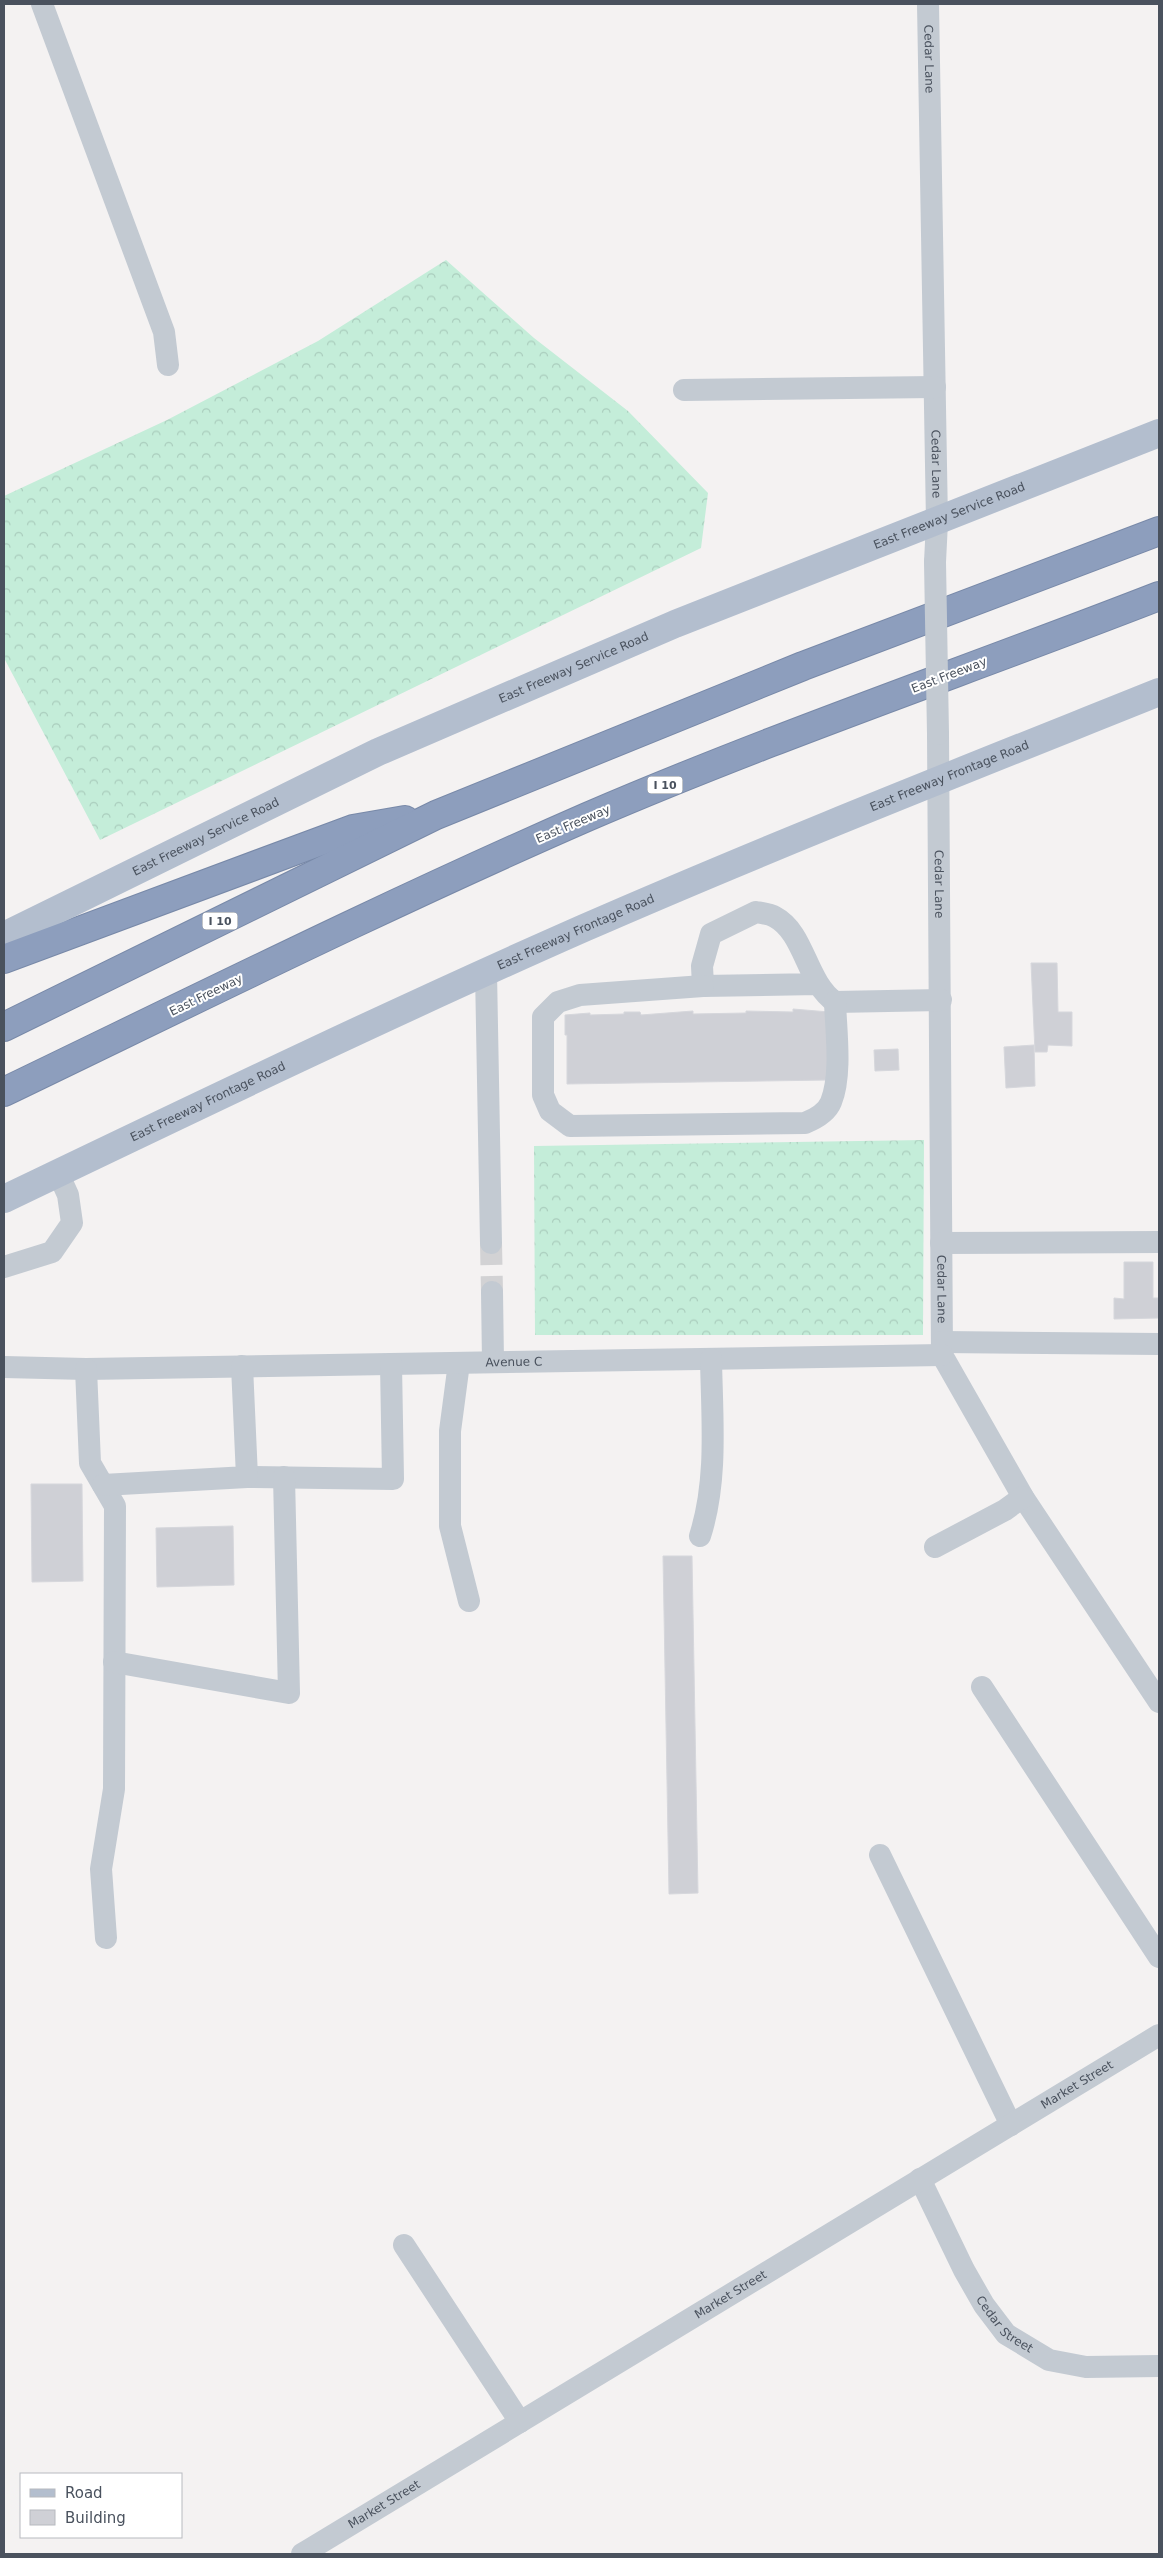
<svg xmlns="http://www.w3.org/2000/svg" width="1163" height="2558" font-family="'DejaVu Sans',sans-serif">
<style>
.forest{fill:url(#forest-crowns)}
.building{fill:#cfd0d6;stroke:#d6d7dc}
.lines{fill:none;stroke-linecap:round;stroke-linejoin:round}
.minor-tunnel{stroke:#d2d2d4;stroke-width:22;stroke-dasharray:22 11;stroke-linecap:butt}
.highway-casing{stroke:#7889a8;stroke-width:30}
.minor{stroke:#c3cad2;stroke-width:22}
.major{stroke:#b3bece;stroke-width:28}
.highway{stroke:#8d9ebd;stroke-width:28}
.minor-bridge{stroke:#c3cad2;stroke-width:22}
.labels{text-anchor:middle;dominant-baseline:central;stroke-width:4;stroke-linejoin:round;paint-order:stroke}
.shield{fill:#fff;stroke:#80868e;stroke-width:1}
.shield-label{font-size:11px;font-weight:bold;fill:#4a525e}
.street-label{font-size:12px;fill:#4a525e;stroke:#fff}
</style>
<defs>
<pattern id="forest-crowns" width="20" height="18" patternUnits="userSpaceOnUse" patternTransform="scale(1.25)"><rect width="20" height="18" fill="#c4edd9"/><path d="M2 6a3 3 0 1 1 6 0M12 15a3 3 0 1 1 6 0" fill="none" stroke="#aacdbd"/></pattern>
</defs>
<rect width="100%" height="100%" fill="#f4f2f2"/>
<!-- forest -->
<g class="forest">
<polygon points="446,260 534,338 628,411 708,493 701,548 100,840 4,658 4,496 167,420 318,341"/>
<polygon points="924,1140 923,1335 535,1335 534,1146"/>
</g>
<!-- building -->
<g class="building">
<polygon points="1031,963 1057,963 1058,1012 1072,1012 1072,1046 1048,1045 1047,1052 1035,1052"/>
<polygon points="793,1009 829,1012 829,1080 567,1084 567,1035 565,1035 565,1015 590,1013 590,1015 624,1014 624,1012 640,1012 641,1015 693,1011 693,1014 746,1013 746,1011 793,1012"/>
<polygon points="1034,1045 1035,1086 1006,1088 1004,1047"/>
<polygon points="898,1049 899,1070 875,1071 874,1050"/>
<polygon points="1124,1262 1153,1262 1153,1298 1159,1298 1159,1318 1114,1319 1114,1298 1124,1299"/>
<polygon points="31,1484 82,1484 83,1581 32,1582"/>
<polygon points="233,1526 234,1585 157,1587 156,1528"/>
<polygon points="663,1556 692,1556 698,1893 669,1894"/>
</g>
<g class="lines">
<!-- minor-tunnel -->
<polyline class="minor-tunnel" points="491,1243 492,1292"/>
<defs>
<g id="highway">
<polyline points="4,959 353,829 405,820"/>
<polyline points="4,1027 436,815 803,666 1159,531"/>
<path d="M4,1092C197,999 390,903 587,817C775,736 969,670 1159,596"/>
</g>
</defs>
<!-- highway casing -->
<use href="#highway" class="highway-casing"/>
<!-- minor -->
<g class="minor">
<polyline points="42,4 164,332 168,365"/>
<path id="s1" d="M928,4L937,522L935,562"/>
<polyline points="684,390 935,387"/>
<path id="s2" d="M938,734L942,1355L1023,1497L1159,1702"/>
<polyline points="486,972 491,1243"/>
<path d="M818,984L703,986L702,966L711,934L756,912C762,913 770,914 775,917C805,933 806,982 835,1002L941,1000"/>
<path d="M703,986L580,995L558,1002L543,1017V1095L550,1111L570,1126L805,1123C815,1119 827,1112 831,1102C842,1075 836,1031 835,1002"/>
<polyline points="941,1243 1159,1242"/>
<polyline points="4,1267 52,1252 72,1223 68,1195 58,1173"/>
<polyline points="492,1292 493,1362"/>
<polyline points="942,1342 1159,1344"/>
<polyline points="459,1363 450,1431 450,1526 469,1601"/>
<path id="s3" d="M4,1367L86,1369L942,1355"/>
<polyline points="86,1369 90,1463 115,1506 114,1789 101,1869 106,1938"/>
<polyline points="247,1477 393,1479 391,1364"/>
<polyline points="103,1485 247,1477 242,1366"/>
<path d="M700,1536C718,1480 712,1418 711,1359"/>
<polyline points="935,1547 1005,1510 1023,1497"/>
<polyline points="114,1662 289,1693 284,1477"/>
<polyline points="982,1687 1159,1957"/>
<polyline points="880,1855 1011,2125"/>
<path id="s4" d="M920,2179L964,2270L984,2305L1006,2334L1049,2360L1086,2367L1159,2366"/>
<polyline points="404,2245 520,2422"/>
<path id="s5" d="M302,2554L1159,2035"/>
</g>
<!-- major -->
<g class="major">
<path id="s6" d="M4,936L378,752L675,624L1159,433"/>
<path id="s7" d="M4,1199C196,1107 389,1014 584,928C774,845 967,769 1159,692"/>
</g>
<!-- highway -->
<use href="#highway" class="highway"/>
<!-- minor-bridge -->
<polyline class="minor-bridge" points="935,562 938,734"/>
</g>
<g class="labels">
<!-- shield labels -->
<g class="shield">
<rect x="647.5" y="776.5" width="35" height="17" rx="4"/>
<rect x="202.5" y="912.5" width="35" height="17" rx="4"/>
</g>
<g class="shield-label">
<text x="665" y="785">I 10</text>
<text x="220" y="921">I 10</text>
</g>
<!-- street labels -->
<g class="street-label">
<text stroke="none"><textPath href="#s1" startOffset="55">Cedar Lane</textPath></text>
<text stroke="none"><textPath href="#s1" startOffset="460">Cedar Lane</textPath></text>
<text stroke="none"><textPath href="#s6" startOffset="1035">East Freeway Service Road</textPath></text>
<text stroke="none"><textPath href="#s6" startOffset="630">East Freeway Service Road</textPath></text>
<text transform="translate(949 675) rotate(-21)">East Freeway</text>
<text stroke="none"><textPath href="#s7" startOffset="1036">East Freeway Frontage Road</textPath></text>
<text transform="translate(573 824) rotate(-23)">East Freeway</text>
<text stroke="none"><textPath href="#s6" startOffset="225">East Freeway Service Road</textPath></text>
<text stroke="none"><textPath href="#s2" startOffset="150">Cedar Lane</textPath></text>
<text stroke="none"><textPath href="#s7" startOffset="631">East Freeway Frontage Road</textPath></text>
<text transform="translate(206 995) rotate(-26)">East Freeway</text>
<text stroke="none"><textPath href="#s7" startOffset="226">East Freeway Frontage Road</textPath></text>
<text stroke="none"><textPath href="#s2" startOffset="555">Cedar Lane</textPath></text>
<text stroke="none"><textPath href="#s3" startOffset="510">Avenue C</textPath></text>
<text stroke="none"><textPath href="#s5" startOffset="906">Market Street</textPath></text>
<text stroke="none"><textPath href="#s5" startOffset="501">Market Street</textPath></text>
<text stroke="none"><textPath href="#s4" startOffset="170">Cedar Street</textPath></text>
<text stroke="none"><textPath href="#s5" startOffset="96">Market Street</textPath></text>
</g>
</g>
<!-- border -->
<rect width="1163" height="2558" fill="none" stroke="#4a525e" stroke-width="10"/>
<!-- legend -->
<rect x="20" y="2473" width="162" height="65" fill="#ffffff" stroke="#b7babf"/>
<rect x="30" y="2489" width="25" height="8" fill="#b3bece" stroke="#b7babf"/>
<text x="65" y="2498" font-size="15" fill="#4a525e">Road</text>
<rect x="30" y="2510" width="25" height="15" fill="#cfd0d6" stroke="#b7babf"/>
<text x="65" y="2523" font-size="15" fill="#4a525e">Building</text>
</svg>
